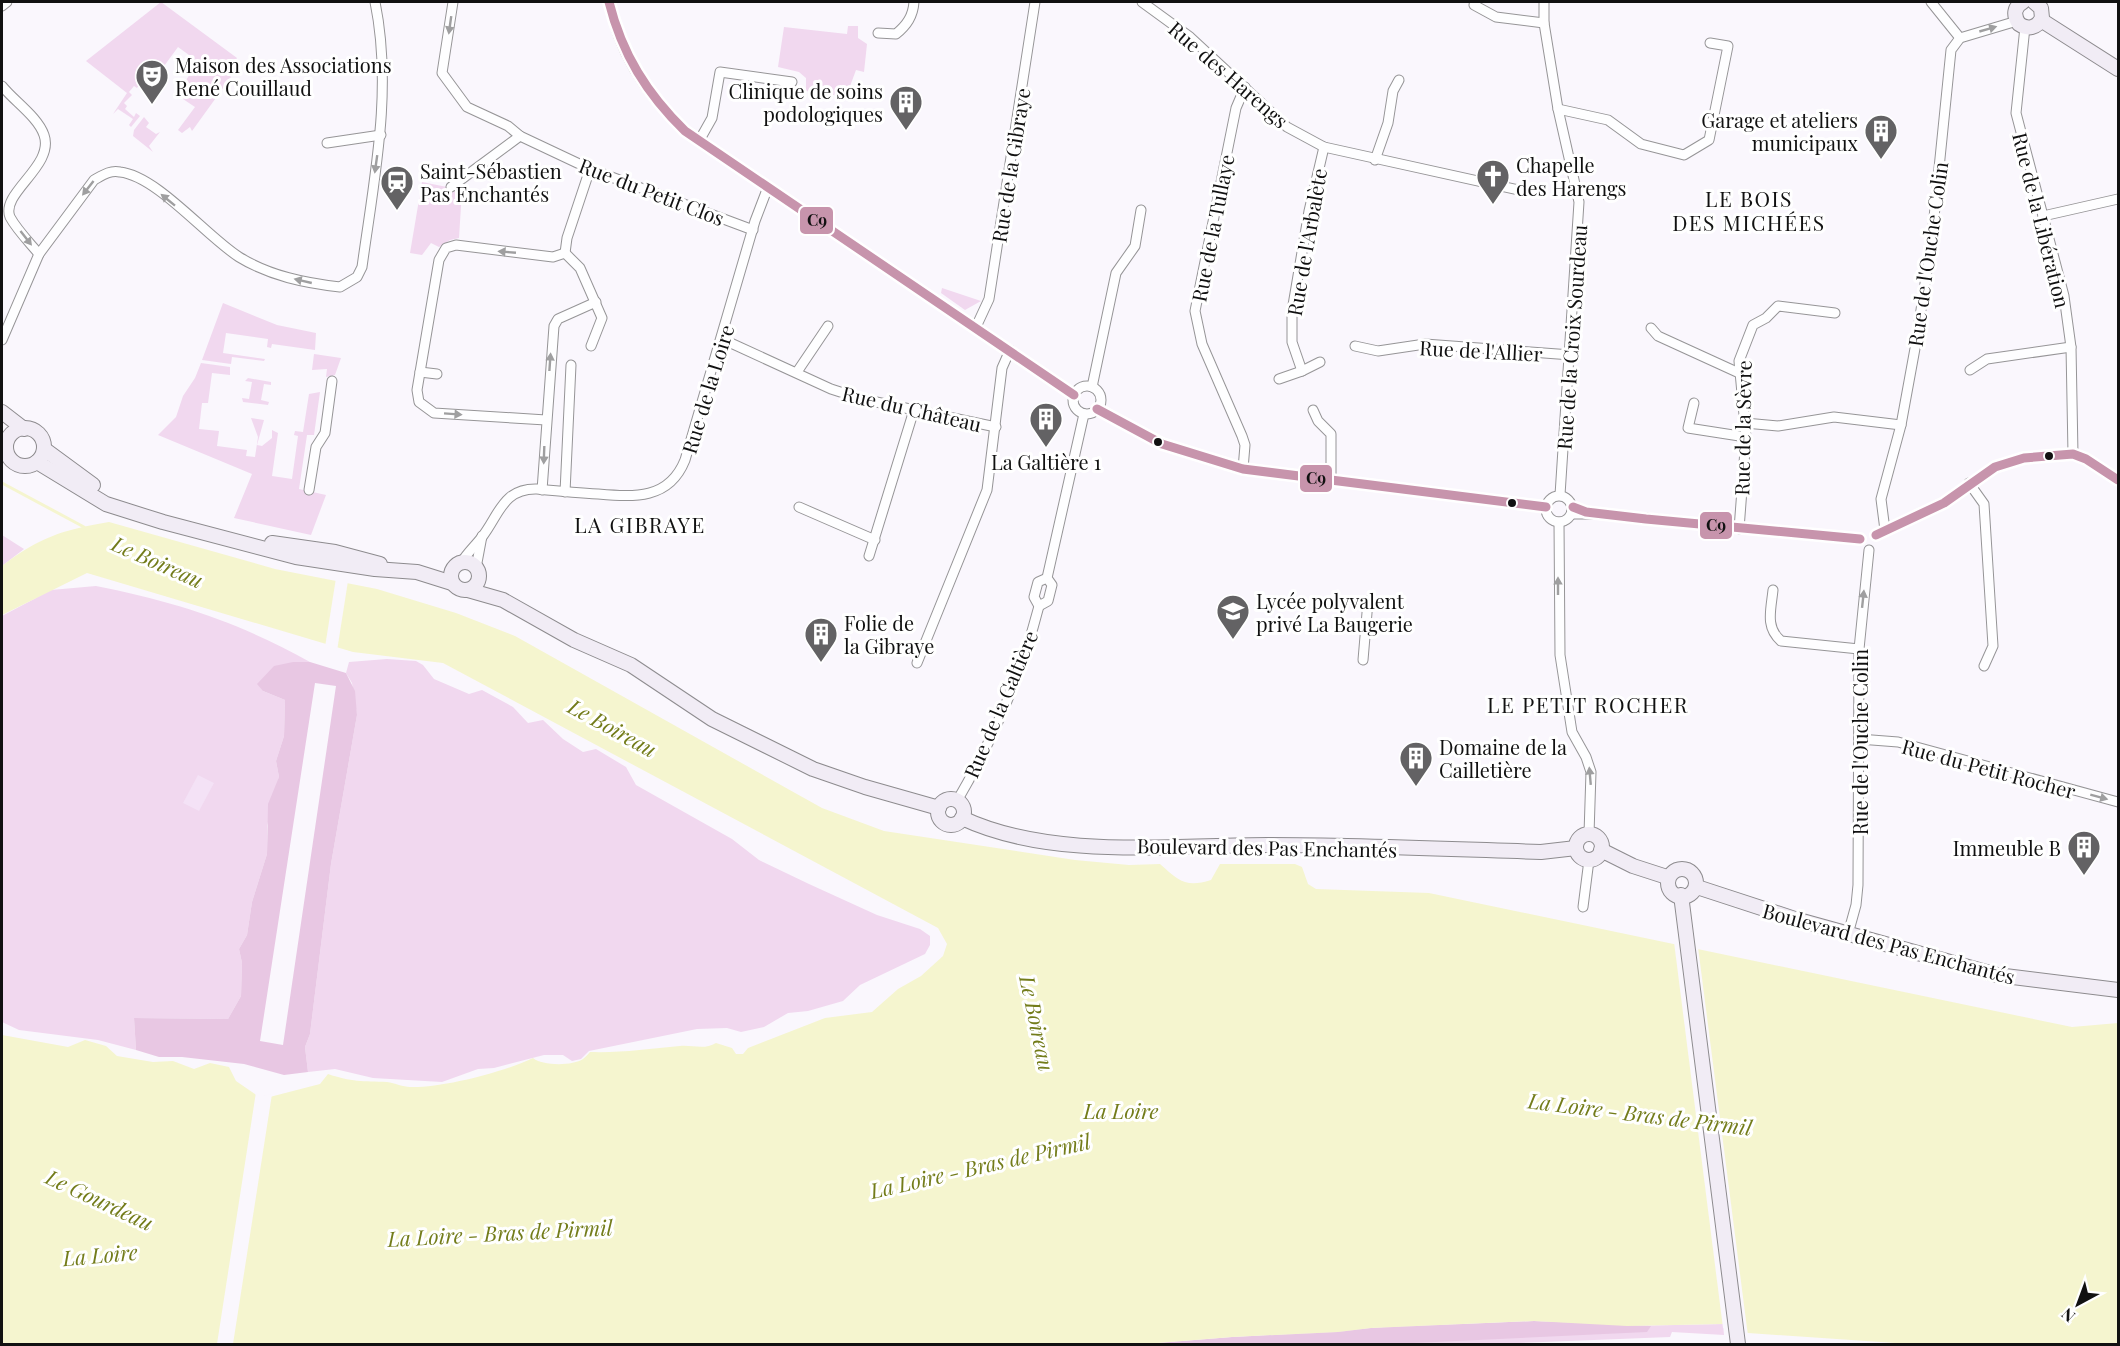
<svg xmlns="http://www.w3.org/2000/svg" width="2120" height="1346" font-family="'Playfair Display',serif">
<style>
.green{fill:#f1d8ef}
.forest{fill:#e8c7e3;fill-rule:evenodd}
.pitch{fill:#f4e2f6}
.water{fill:#f5f5cf}
.pier{fill:#faf7fd}
.lines{fill:none;stroke-linecap:round;stroke-linejoin:round}
.stream{stroke:#f5f5cf;stroke-width:3}
.street-casing{stroke:#969597;stroke-width:11}
.secondary-casing{stroke:#8d8b8e;stroke-width:16}
.street{stroke:#fefeff;stroke-width:9}
.secondary{stroke:#f1ecf5;stroke-width:14}
.bus-1-casing{stroke:#fff;stroke-width:14}
.bus-1{stroke:#c794ac;stroke-width:9}
.oneway{fill:#9f9fa0}
.bus-dot{fill:#111;stroke:#fff;stroke-width:2}
.labels{text-anchor:middle;dominant-baseline:central;stroke-width:6;stroke-linejoin:round;paint-order:stroke}
.poi-label{font-size:20px;fill:#111;stroke:#fff;text-anchor:start}
.street-label{font-size:20px;fill:#111;stroke:#fff}
.neighbourhood-label{font-size:21px;letter-spacing:1.5px;fill:#111;stroke:#fff}
.water-label{font-size:21px;font-style:italic;fill:#737c1a;stroke:#fff}
.line-badge{stroke:#fff;stroke-width:2}
.pale-badge-label{font-size:16px;text-anchor:middle;font-weight:bold;fill:#111}
</style>
<rect width="100%" height="100%" fill="#faf7fd"/>
<!-- green -->
<g class="green">
<polygon points="161,2 237,58 227,73 231,77 192,131 190,127 182,133 178,130 195,107 183,99 185,96 179,91 190,74 189,55 178,47 156,77 146,75 137,88 134,86 129,92 132,95 124,103 127,106 125,109 134,117 136,113 140,116 131,127 129,125 133,119 118,109 113,114 127,93 86,61"/>
<polygon points="848,26 858,26 858,38 867,44 864,72 856,70 846,97 806,91 806,78 799,72 778,67 784,27 847,34"/>
<polygon points="144,117 149,123 146,127 156,134 160,132 149,146 153,152 133,136 134,130"/>
<polygon points="422,182 462,190 459,238 450,240 439,247 431,243 422,255 410,253"/>
<polygon points="942,288 981,301 965,310 941,293"/>
<polygon points="223,303 277,325 316,333 315,350 272,344 271,348 267,347 268,339 226,333 223,353 265,359 264,361 232,357 231,364 202,360"/>
<polygon points="314,354 341,358 335,375 326,377 327,369 312,370"/>
<polygon points="201,363 230,367 230,375 212,373 208,403 202,403 199,429 219,431 217,446 247,450 246,456 255,457 258,437 251,418 264,420 257,445 262,446 272,438 272,430 278,433 272,476 292,479 298,436 294,435 295,431 303,432 309,394 320,392 314,435 307,435 299,489 326,495 311,535 234,518 252,474 158,435 176,417 183,396 195,378"/>
<polygon points="248,378 271,382 271,385 264,384 261,400 269,402 268,405 243,402 242,398 249,399 252,382 245,381"/>
<polygon points="2,535 24,549 2,566"/>
<path d="M96,586C177,602 238,622 310,662H293L263,691L285,700L284,736L276,761L279,777L267,826V854L252,902L247,935L239,949L242,963L241,996L228,1019L134,1018L136,1050L98,1040L19,1030L2,1022V616L51,590Z"/>
<polygon points="387,659 416,661 423,665 434,679 469,694 482,690 513,707 528,723 543,720 563,739 583,752 596,749 626,767 636,785 732,839 759,860 809,884 877,915 920,929 930,936 930,945 925,954 860,985 843,1001 808,1011 788,1013 764,1027 741,1032 727,1028 697,1029 589,1051 581,1059 572,1061 563,1055 544,1055 494,1068 478,1069 442,1082 373,1078 335,1069 308,1072 305,1047 310,1034 331,864 357,715 352,683 346,673 349,662"/>
<polygon points="1573,1321 1627,1326 1723,1324 1724,1335 1672,1332 1670,1337 1494,1344 1145,1344 1402,1326"/>
</g>
<!-- forest -->
<g class="forest">
<path d="M293,662H310L346,673L355,691L357,715L331,864L310,1034L305,1047L308,1072L284,1075L244,1064L182,1057H159L136,1050L134,1018L228,1019L241,996L242,963L239,949L247,935L252,902L267,854L268,804L279,777L276,761L284,736L285,700L263,691L257,684L274,666ZM315,683L336,686L283,1045L260,1041Z"/>
<polygon points="1534,1321 1651,1326 1647,1332 1392,1344 1145,1344 1232,1337 1338,1332 1371,1328"/>
</g>
<!-- pitch -->
<polygon class="pitch" points="198,775 214,783 199,811 183,803"/>
<!-- water -->
<path class="water" d="M109,522L275,569L377,589L456,613L515,636L822,808L884,831L1075,860L1129,865L1160,864C1179,881 1186,888 1211,880L1220,864H1295L1302,867L1308,884L1316,889L1429,893L2072,1027L2118,1023V1344H1910L1748,1333L1723,1324L1627,1326L1534,1321L1371,1328L1338,1332L1232,1337L1145,1344H2V1035L68,1047L85,1040L106,1046L117,1056L153,1062L173,1061L194,1069L210,1063L229,1067L236,1081L262,1099L320,1084L328,1074C351,1082 363,1081 387,1082C395,1083 403,1087 410,1087C442,1088 504,1072 533,1058C542,1066 573,1066 583,1059C586,1057 588,1054 590,1052C620,1053 649,1049 680,1046C693,1045 705,1050 716,1043L732,1048L736,1054H743L748,1048L825,1018L872,1012L898,989L921,976L943,956L947,944L938,928L443,663L353,652L87,573L2,615V566C40,537 62,530 109,522Z"/>
<!-- pier -->
<g class="pier">
<polygon points="336,578 348,581 337,651 325,647"/>
<polygon points="1674,942 1698,947 1748,1336 1723,1328"/>
<polygon points="256,1092 263,1096 272,1094 233,1344 217,1344"/>
</g>
<g class="lines">
<!-- stream -->
<polyline class="stream" points="2,483 84,527"/>
<defs>
<g id="street">
<polyline points="453,2 442,73 467,107 508,126 520,136 590,169 753,230"/>
<path d="M609,2C619,53 647,96 685,131L1074,395"/>
<polyline points="1142,2 1190,37 1287,127 1324,147 1528,192"/>
<polyline points="1544,2 1544,23 1558,109 1579,202 1560,495"/>
<polyline points="1931,2 1960,38"/>
<polyline points="1474,5 1496,17 1544,23"/>
<polyline points="2,6 7,2"/>
<polyline points="2025,27 2016,113 2064,296 2071,347 2073,454"/>
<path d="M878,33L896,34C907,25 913,16 914,2"/>
<path d="M2,86C14,101 38,117 44,135C55,166 0,193 10,217C17,230 30,243 39,254"/>
<polyline points="1558,109 1608,120 1641,144 1684,155 1709,140 1728,46 1710,43"/>
<polyline points="699,141 712,118 720,72 792,82"/>
<polyline points="327,143 381,135"/>
<polyline points="1375,160 1388,123 1393,91 1399,80"/>
<polyline points="451,187 520,136"/>
<polyline points="2043,216 2118,199"/>
<polyline points="565,253 580,268 602,318 591,346"/>
<polyline points="565,253 567,238 590,169"/>
<polyline points="976,327 989,299 1035,2"/>
<polyline points="1651,328 1658,336 1739,373"/>
<polyline points="722,339 831,389 862,399 996,427"/>
<path d="M2,340L39,254L94,180C103,175 110,170 120,172C157,176 206,236 239,257C270,276 305,283 340,287L357,277L362,267C374,179 393,90 375,2"/>
<polyline points="1355,346 1378,351 1425,344 1571,355"/>
<polyline points="1970,370 1987,359 2071,347"/>
<polyline points="1302,371 1320,362"/>
<polyline points="420,372 437,374"/>
<polyline points="797,372 828,326"/>
<polyline points="1279,379 1302,371 1292,342 1292,311 1309,211 1324,147"/>
<circle cx="1087" cy="400" r="14"/>
<polyline points="1092,387 1116,273 1135,246 1141,210"/>
<polyline points="1694,403 1688,428 1746,437"/>
<polyline points="1097,409 1162,444 1243,469 1546,507"/>
<polyline points="1313,410 1318,421 1331,434 1331,482"/>
<polyline points="546,420 434,413 419,402 417,390 439,260 446,248 456,245 553,257 565,253"/>
<polyline points="1745,423 1778,426 1834,417 1901,425"/>
<polyline points="1243,469 1245,445 1242,436 1202,344 1195,311 1236,108 1245,87"/>
<polyline points="1969,483 1984,504 1993,646 1984,666"/>
<polyline points="309,490 316,447 325,433 332,381"/>
<polyline points="542,490 554,326 558,319 596,302"/>
<polyline points="565,492 571,365"/>
<circle cx="1559" cy="509" r="13"/>
<polyline points="799,507 875,540"/>
<polyline points="1572,514 1604,514 1860,539"/>
<polyline points="1559,522 1560,655 1572,732 1586,757 1591,772 1589,834"/>
<polyline points="1739,529 1746,437 1739,361 1753,325 1766,318 1778,306 1835,313"/>
<polyline points="1885,530 1881,499 1901,425 1916,343 1932,237 1951,50 1960,38 2017,21"/>
<polyline points="1876,535 1944,503 1995,467 2024,458 2073,454 2086,459 2118,480"/>
<polyline points="869,556 914,410"/>
<path d="M461,563C467,553 475,546 482,537C499,515 503,488 537,489C557,491 577,493 598,494C634,497 669,500 685,460L755,221L768,187"/>
<polyline points="476,568 482,536"/>
<path d="M1773,590C1771,610 1765,627 1781,641L1859,649"/>
<polyline points="1039,606 1048,601 1052,585 1047,578 1084,414"/>
<polyline points="1363,660 1368,601"/>
<polyline points="917,663 987,490 1002,368 1010,350"/>
<polyline points="1859,739 1898,742 2118,802"/>
<path d="M957,801C992,741 1022,673 1039,606L1034,597L1038,582L1047,578"/>
<polyline points="1583,907 1589,860"/>
<polyline points="1848,934 1856,905 1858,885 1859,649 1869,550"/>
</g>
<g id="secondary">
<path d="M2023,2C2014,7 2013,15 2019,24C2028,30 2037,28 2042,18L2041,8L2034,2"/>
<polyline points="2041,20 2118,69"/>
<polyline points="2,412 24,429"/>
<circle cx="25" cy="447" r="19"/>
<polyline points="44,449 93,485"/>
<polyline points="37,462 106,504 163,522 296,557 375,569 417,572 452,583"/>
<polyline points="272,543 335,552 380,564"/>
<circle cx="465" cy="576" r="14"/>
<polyline points="468,590 503,600 574,640 631,665 712,719 813,769 865,787 939,808"/>
<circle cx="951" cy="812" r="13"/>
<path d="M962,818C1051,860 1172,845 1268,845C1359,845 1450,849 1541,852L1576,848"/>
<circle cx="1589" cy="847" r="13"/>
<polyline points="1601,850 1633,866 1667,877"/>
<circle cx="1682" cy="883" r="14"/>
<polyline points="1697,887 1795,919 1997,975 2118,990"/>
<polyline points="1681,895 1738,1344"/>
</g>
</defs>
<!-- street casing -->
<use href="#street" class="street-casing"/>
<!-- secondary casing -->
<use href="#secondary" class="secondary-casing"/>
<!-- street -->
<use href="#street" class="street"/>
<!-- secondary -->
<use href="#secondary" class="secondary"/>
<defs>
<g id="bus-1">
<path d="M609,2C622,54 647,94 685,131L1074,395"/>
<polyline points="1097,409 1162,444 1243,469 1546,507"/>
<polyline points="1573,507 1586,512 1646,519 1860,539"/>
<polyline points="1876,535 1944,503 1995,467 2024,458 2073,454 2086,459 2118,480"/>
</g>
</defs>
<!-- bus-1 casing -->
<use href="#bus-1" class="bus-1-casing"/>
<!-- bus-1 -->
<use href="#bus-1" class="bus-1"/>
</g>
<!-- one-way arrows -->
<defs><path id="oneway-solid" d="M-6-.8H1V-3.2L6.5 0L1 3.2V.8H-6Z" transform="scale(1.5)"/></defs>
<g class="oneway">
<use href="#oneway-solid" transform="translate(450 25) rotate(98)"/>
<use href="#oneway-solid" transform="translate(1988 29) rotate(-16)"/>
<use href="#oneway-solid" transform="translate(376 164) rotate(98)"/>
<use href="#oneway-solid" transform="translate(88 188) rotate(128)"/>
<use href="#oneway-solid" transform="translate(168 200) rotate(-141)"/>
<use href="#oneway-solid" transform="translate(26 238) rotate(52)"/>
<use href="#oneway-solid" transform="translate(507 252) rotate(-175)"/>
<use href="#oneway-solid" transform="translate(303 281) rotate(-167)"/>
<use href="#oneway-solid" transform="translate(550 362) rotate(-86)"/>
<use href="#oneway-solid" transform="translate(453 414) rotate(4)"/>
<use href="#oneway-solid" transform="translate(544 455) rotate(92)"/>
<use href="#oneway-solid" transform="translate(1558 586) rotate(-90)"/>
<use href="#oneway-solid" transform="translate(1863 599) rotate(-84)"/>
<use href="#oneway-solid" transform="translate(1590 776) rotate(-95)"/>
<use href="#oneway-solid" transform="translate(2099 797) rotate(15)"/>
</g>
<!-- icons -->
<defs>
<symbol id="theatre-pin" viewBox="-11 -11 22 30"><path d="M0 17L-7.5 6A9.5 9.5 0 1 1 7.5 6Z" fill="#636264" stroke="#fff"/><path d="M-5-5.5Q0-4 5-5.5V0Q5 5 0 6Q-5 5-5 0ZM-3.3-2.5H-1v1.5H-3.3ZM1-2.5H3.3v1.5H1ZM-2.8 1Q0 5.5 2.8 1Z" fill="#fff"/></symbol>
<symbol id="building-pin" viewBox="-11 -11 22 30"><path d="M0 17L-7.5 6A9.5 9.5 0 1 1 7.5 6Z" fill="#636264" stroke="#fff"/><path d="M-4-6H4V6H1V3H-1V6H-4ZM-2.5-4.3h1.7v1.8h-1.7ZM.8-4.3h1.7v1.8H.8ZM-2.5-1h1.7V.8h-1.7ZM.8-1h1.7V.8H.8Z" fill="#fff"/></symbol>
<symbol id="church-pin" viewBox="-11 -11 22 30"><path d="M0 17L-7.5 6A9.5 9.5 0 1 1 7.5 6Z" fill="#636264" stroke="#fff"/><path d="M-1.2-6h2.4v3.5h3.3v2.4h-3.3V6h-2.4V-.1h-3.3v-2.4h3.3Z" fill="#fff"/></symbol>
<symbol id="station-pin" viewBox="-11 -11 22 30"><path d="M0 17L-7.5 6A9.5 9.5 0 1 1 7.5 6Z" fill="#636264" stroke="#fff"/><path d="M-3-6H3Q5-6 5-4V2Q5 4 3 4L4.5 6H3L1.5 4h-3L-3 6H-4.5L-3 4Q-5 4-5 2V-4Q-5-6-3-6ZM-3.5-4v3h7v-3ZM-3.5 1v1.5H-2V1ZM2 1v1.5H3.5V1Z" fill="#fff"/></symbol>
<symbol id="school-pin" viewBox="-11 -11 22 30"><path d="M0 17L-7.5 6A9.5 9.5 0 1 1 7.5 6Z" fill="#636264" stroke="#fff"/><path d="M0-5L7-2L0 1L-7-2ZM-4 1L0 2.5L4 1V4Q0 6-4 4Z" fill="#fff"/></symbol>
</defs>
<g fill-rule="evenodd">
<use href="#theatre-pin" x="133" y="57" width="38" height="52"/>
<use href="#building-pin" x="887" y="83" width="38" height="52"/>
<use href="#building-pin" x="1862" y="112" width="38" height="52"/>
<use href="#church-pin" x="1474" y="157" width="38" height="52"/>
<use href="#station-pin" x="378" y="163" width="38" height="52"/>
<use href="#building-pin" x="1027" y="400" width="38" height="52"/>
<use href="#school-pin" x="1214" y="592" width="38" height="52"/>
<use href="#building-pin" x="802" y="615" width="38" height="52"/>
<use href="#building-pin" x="1397" y="739" width="38" height="52"/>
<use href="#building-pin" x="2065" y="828" width="38" height="52"/>
</g>
<!-- markers -->
<g class="bus-dot">
<circle cx="1158" cy="442" r="5"/>
<circle cx="2049" cy="456" r="5"/>
<circle cx="1512" cy="503" r="5"/>
</g>
<g class="labels">
<!-- poi labels -->
<g class="poi-label">
<text x="175" y="64">Maison des Associations<tspan x="175" dy="23">René Couillaud</tspan></text>
<text x="883" y="90" text-anchor="end">Clinique de soins<tspan x="883" dy="23">podologiques</tspan></text>
<text x="1858" y="119" text-anchor="end">Garage et ateliers<tspan x="1858" dy="23">municipaux</tspan></text>
<text x="1516" y="164">Chapelle<tspan x="1516" dy="23">des Harengs</tspan></text>
<text x="420" y="170">Saint-Sébastien<tspan x="420" dy="23">Pas Enchantés</tspan></text>
<text x="1046" y="461" text-anchor="middle">La Galtière 1</text>
<text x="1256" y="600">Lycée polyvalent<tspan x="1256" dy="23">privé La Baugerie</tspan></text>
<text x="844" y="622">Folie de<tspan x="844" dy="23">la Gibraye</tspan></text>
<text x="1439" y="746">Domaine de la<tspan x="1439" dy="23">Cailletière</tspan></text>
<text x="2061" y="847" text-anchor="end">Immeuble B</text>
</g>
<!-- street labels -->
<g class="street-label">
<text transform="translate(1229 74) rotate(41)">Rue des Harengs</text>
<text transform="translate(1010 165) rotate(-81)">Rue de la Gibraye</text>
<text transform="translate(652 191) rotate(21)">Rue du Petit Clos</text>
<text transform="translate(2042 220) rotate(76)">Rue de la Libération</text>
<text transform="translate(1212 228) rotate(-79)">Rue de la Tullaye</text>
<text transform="translate(1306 242) rotate(-80)">Rue de l'Arbalète</text>
<text transform="translate(1927 254) rotate(-82)">Rue de l'Ouche Colin</text>
<text transform="translate(1571 337) rotate(-86)">Rue de la Croix Sourdeau</text>
<text transform="translate(1481 350) rotate(3)">Rue de l'Allier</text>
<text transform="translate(707 389) rotate(-73)">Rue de la Loire</text>
<text transform="translate(912 408) rotate(13)">Rue du Château</text>
<text transform="translate(1742 428) rotate(-89)">Rue de la Sèvre</text>
<text transform="translate(1000 704) rotate(-67)">Rue de la Galtière</text>
<text transform="translate(1859 742) rotate(-90)">Rue de l'Ouche Colin</text>
<text transform="translate(1989 768) rotate(15)">Rue du Petit Rocher</text>
<text transform="translate(1267 847) rotate(1)">Boulevard des Pas Enchantés</text>
<text transform="translate(1889 943) rotate(15)">Boulevard des Pas Enchantés</text>
</g>
<!-- neighbourhood labels -->
<g class="neighbourhood-label">
<text x="1749" y="198">LE BOIS<tspan x="1749" dy="24">DES MICHÉES</tspan></text>
<text x="640" y="524">LA GIBRAYE</text>
<text x="1588" y="704">LE PETIT ROCHER</text>
</g>
<!-- water labels -->
<g class="water-label">
<text transform="translate(158 561) rotate(24)">Le Boireau</text>
<text transform="translate(613 727) rotate(29)">Le Boireau</text>
<text transform="translate(1038 1023) rotate(78)">Le Boireau</text>
<text x="1121" y="1110">La Loire</text>
<text transform="translate(1640 1113) rotate(7)">La Loire - Bras de Pirmil</text>
<text transform="translate(980 1165) rotate(-13)">La Loire - Bras de Pirmil</text>
<text transform="translate(100 1199) rotate(25)">Le Gourdeau</text>
<text transform="translate(500 1232) rotate(-3)">La Loire - Bras de Pirmil</text>
<text transform="translate(100 1254) rotate(-5)">La Loire</text>
</g>
</g>
<g class="line-badge">
<rect x="799" y="206" width="35" height="29" rx="6" fill="#c794ac"/>
<rect x="1299" y="464" width="34" height="29" rx="6" fill="#c794ac"/>
<rect x="1699" y="511" width="34" height="29" rx="6" fill="#c794ac"/>
</g>
<g class="pale-badge-label">
<text x="817" y="226">C9</text>
<text x="1316" y="484">C9</text>
<text x="1716" y="531">C9</text>
</g>
<!-- border -->
<rect width="2120" height="1346" fill="none" stroke="#111111" stroke-width="6"/>
<!-- north arrow -->
<g transform="translate(2078 1304) rotate(221)" stroke="#ffffff" stroke-width="4.5" paint-order="stroke">
<path d="M0-4.5L10 22L0 15L-10 22Z" fill="#111111"/>
<text y="-9" font-size="16" font-weight="bold" text-anchor="middle" fill="#111111">N</text>
</g>
</svg>
